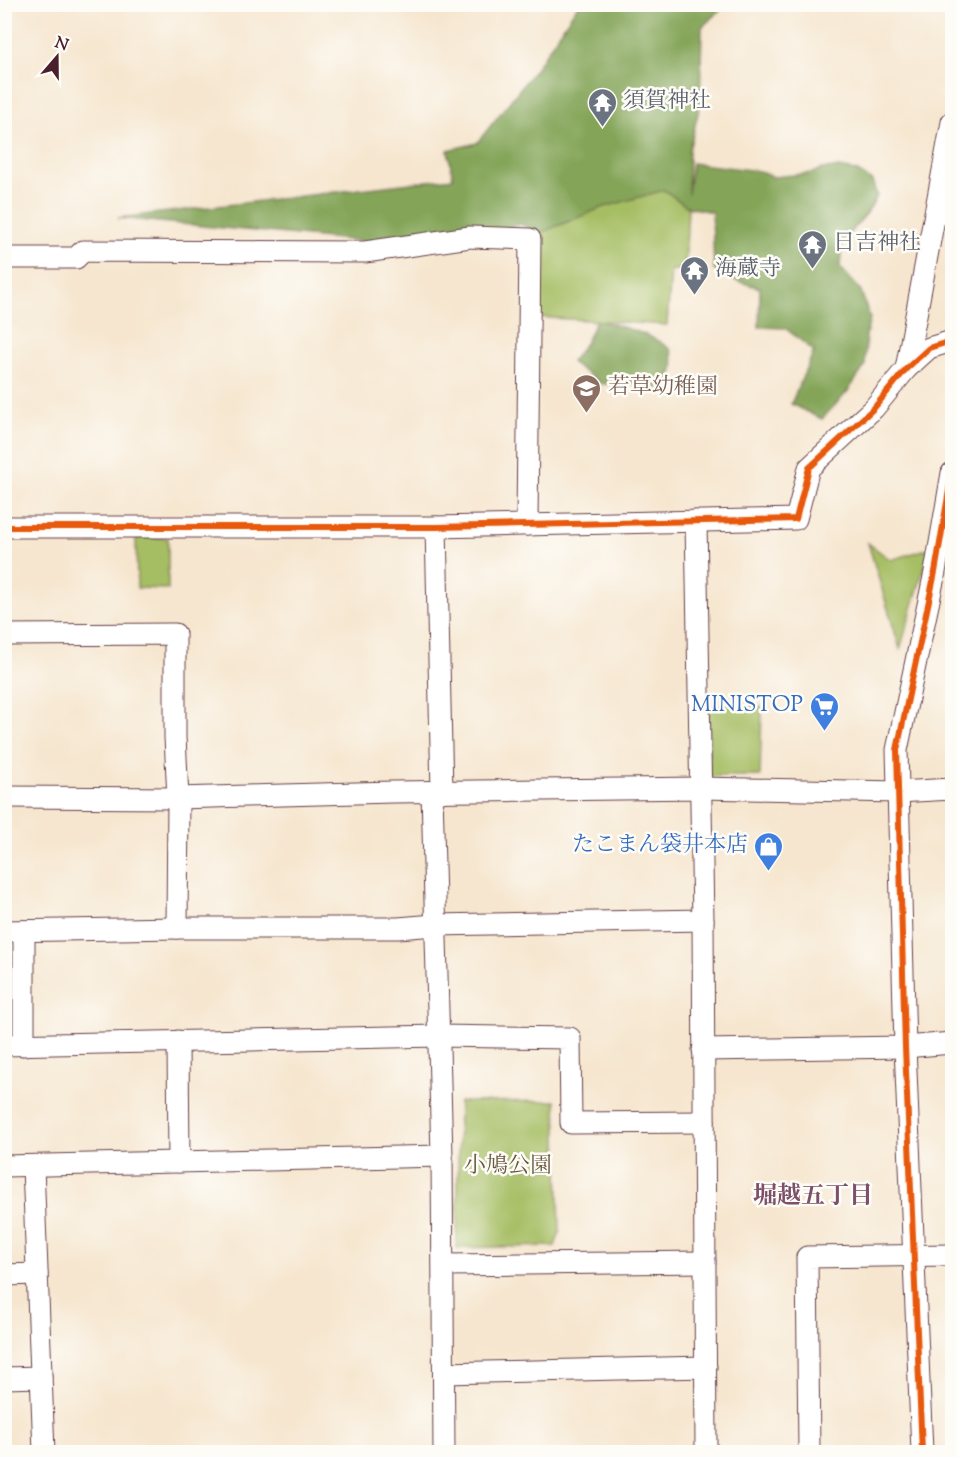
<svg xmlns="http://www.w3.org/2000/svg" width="957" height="1457" font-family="'Sorts Mill Goudy','Noto Serif JP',serif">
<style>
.green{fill:#a6be63;stroke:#786e47;stroke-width:1.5}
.forest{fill:#84a559;stroke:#676242;stroke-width:1.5}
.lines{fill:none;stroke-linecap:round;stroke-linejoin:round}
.minor-casing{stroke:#643d44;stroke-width:23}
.minor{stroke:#fff;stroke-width:21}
.cycleway-casing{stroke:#fdfcf7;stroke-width:10}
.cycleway{stroke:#e8590c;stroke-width:6}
.labels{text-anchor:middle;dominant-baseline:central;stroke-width:5;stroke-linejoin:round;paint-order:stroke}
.worship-label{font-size:22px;fill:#5b616d;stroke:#fdfcf7;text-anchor:start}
.education-label{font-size:22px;fill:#785e54;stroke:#fdfcf7;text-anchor:start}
.shop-label{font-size:22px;fill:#366cbe;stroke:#fdfcf7;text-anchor:end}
.park-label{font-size:22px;fill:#6a573f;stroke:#fdfcf7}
.neighbourhood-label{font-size:24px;font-weight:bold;fill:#7c506a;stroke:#fdfcf7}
</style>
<rect width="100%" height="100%" fill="#fdfcf7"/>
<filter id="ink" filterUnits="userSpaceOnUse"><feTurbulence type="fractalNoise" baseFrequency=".0167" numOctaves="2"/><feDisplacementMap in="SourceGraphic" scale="12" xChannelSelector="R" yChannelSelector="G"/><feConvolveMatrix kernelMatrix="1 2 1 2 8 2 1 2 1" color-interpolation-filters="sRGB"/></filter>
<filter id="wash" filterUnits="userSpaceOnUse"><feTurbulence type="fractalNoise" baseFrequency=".008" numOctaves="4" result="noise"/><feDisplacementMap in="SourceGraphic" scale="24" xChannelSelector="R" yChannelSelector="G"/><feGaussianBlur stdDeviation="1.35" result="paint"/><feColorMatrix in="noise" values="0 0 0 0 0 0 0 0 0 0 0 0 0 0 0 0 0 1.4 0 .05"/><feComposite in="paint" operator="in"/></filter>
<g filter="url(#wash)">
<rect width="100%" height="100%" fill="#f6e6cf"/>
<!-- green -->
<g class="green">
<polygon points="664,190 688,207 685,270 671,270 667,325 536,317 538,234 550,219"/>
<polygon points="136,537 168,538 168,589 137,588"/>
<polygon points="868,543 891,560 930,548 900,649"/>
<polygon points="708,706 762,707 760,776 709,776"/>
<polygon points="556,1101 560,1232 555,1246 457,1248 459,1102"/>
</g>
<!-- forest -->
<g class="forest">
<polygon points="578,5 726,5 702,27 700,105 689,150 688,195 692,163 759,171 774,177 813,173 821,169 839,168 856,171 872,181 877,196 867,213 842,242 840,267 861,291 870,319 866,335 865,366 848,391 822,419 791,404 814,351 785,328 759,327 760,288 725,277 714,270 712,212 688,207 664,190 601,208 538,234 521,224 470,237 413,246 118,218 453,178 448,150 477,143 534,71"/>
<path d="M596,320C622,327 650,332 671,350L674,366L667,390L627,382L602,384L571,362L586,342Z"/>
</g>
</g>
<g filter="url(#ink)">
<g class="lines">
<defs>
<g id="minor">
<polyline points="4,258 76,258 83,251 365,252 470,237 530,239 527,525"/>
<polyline points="906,369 952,122"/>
<polyline points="696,521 703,920 706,1452"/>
<polyline points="4,527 436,527 796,519 809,468 874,408 906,369 929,348 952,341"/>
<polyline points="436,527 442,792"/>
<polyline points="4,635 175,634 175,737 178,798 177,928"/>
<polyline points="432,792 442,1156 444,1452"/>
<polyline points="4,797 178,798 392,792 701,788 898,792 952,789"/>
<polyline points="4,931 177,928 398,928 435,925 703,920"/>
<polyline points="24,931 24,1045"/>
<polyline points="178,1041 179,1162"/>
<polyline points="4,1045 439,1036 570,1038 571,1123 704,1122"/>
<polyline points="703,1050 905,1047 952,1043"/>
<polyline points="4,1166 442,1156"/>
<polyline points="33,1166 44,1452"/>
<polyline points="444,1265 705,1262"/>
<polyline points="4,1275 37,1274"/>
<polyline points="444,1373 706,1367"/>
<polyline points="4,1378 41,1377"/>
<polyline points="809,1452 807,1257 952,1255"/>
<polyline points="922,1452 905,1047 897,750 935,572 952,473"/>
</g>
</defs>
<!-- minor casing -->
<use href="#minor" class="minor-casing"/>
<!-- minor -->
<use href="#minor" class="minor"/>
<defs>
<g id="cycleway">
<polyline points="4,527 436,527 796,519 809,468 874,408 906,369 929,348 952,341"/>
<polyline points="922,1452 905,1047 897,750 935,572 952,473"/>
</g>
</defs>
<!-- cycleway casing -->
<use href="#cycleway" class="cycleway-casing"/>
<!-- cycleway -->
<use href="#cycleway" class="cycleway"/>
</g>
</g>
<!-- icons -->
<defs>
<symbol id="temple-pin" viewBox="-11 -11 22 30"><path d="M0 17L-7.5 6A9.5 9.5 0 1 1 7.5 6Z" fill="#6b7280" stroke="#fdfcf7"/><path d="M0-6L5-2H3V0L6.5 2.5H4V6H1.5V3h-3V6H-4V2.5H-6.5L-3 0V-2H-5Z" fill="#fff"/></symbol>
<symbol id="school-pin" viewBox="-11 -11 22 30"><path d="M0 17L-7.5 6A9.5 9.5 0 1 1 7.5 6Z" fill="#8d6e63" stroke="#fdfcf7"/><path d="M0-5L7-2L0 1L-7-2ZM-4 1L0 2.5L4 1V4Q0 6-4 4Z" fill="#fff"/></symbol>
<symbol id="supermarket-pin" viewBox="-11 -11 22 30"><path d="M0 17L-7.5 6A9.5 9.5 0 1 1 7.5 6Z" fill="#3f7fe0" stroke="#fdfcf7"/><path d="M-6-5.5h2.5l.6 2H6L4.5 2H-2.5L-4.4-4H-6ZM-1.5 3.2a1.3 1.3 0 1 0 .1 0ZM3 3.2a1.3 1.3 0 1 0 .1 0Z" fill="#fff"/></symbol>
<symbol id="shop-pin" viewBox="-11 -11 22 30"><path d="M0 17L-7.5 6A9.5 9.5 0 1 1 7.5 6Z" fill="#3f7fe0" stroke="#fdfcf7"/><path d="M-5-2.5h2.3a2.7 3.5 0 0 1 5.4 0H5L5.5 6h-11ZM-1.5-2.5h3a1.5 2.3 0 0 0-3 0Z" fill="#fff"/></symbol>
</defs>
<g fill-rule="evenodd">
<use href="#temple-pin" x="586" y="86" width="33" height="45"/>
<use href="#temple-pin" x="796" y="228" width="33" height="45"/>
<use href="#temple-pin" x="678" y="254" width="33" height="45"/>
<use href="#school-pin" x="570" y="372" width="33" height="45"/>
<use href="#supermarket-pin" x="808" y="690" width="33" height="45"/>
<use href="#shop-pin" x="752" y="830" width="33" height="45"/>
</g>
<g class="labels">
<!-- worship labels -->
<g class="worship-label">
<text x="623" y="102">須賀神社</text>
<text x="833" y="244">日吉神社</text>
<text x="715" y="270">海蔵寺</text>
</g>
<!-- education labels -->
<g class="education-label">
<text x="608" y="388">若草幼稚園</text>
</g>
<!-- shop labels -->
<g class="shop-label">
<text x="803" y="706">MINISTOP</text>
<text x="748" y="846">たこまん袋井本店</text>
</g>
<!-- park labels -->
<g class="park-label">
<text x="508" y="1167">小鳩公園</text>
</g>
<!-- neighbourhood labels -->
<g class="neighbourhood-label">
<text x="813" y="1197">堀越五丁目</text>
</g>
</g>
<!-- margin -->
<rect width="957" height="1457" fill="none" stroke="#fdfcf7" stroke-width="24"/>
<!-- north arrow -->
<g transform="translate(57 57) rotate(20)" stroke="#fdfcf7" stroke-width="4.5" paint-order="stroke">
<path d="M0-4.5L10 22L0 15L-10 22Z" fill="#4a1f2b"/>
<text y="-9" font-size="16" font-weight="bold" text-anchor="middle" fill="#4a1f2b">N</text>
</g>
</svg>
